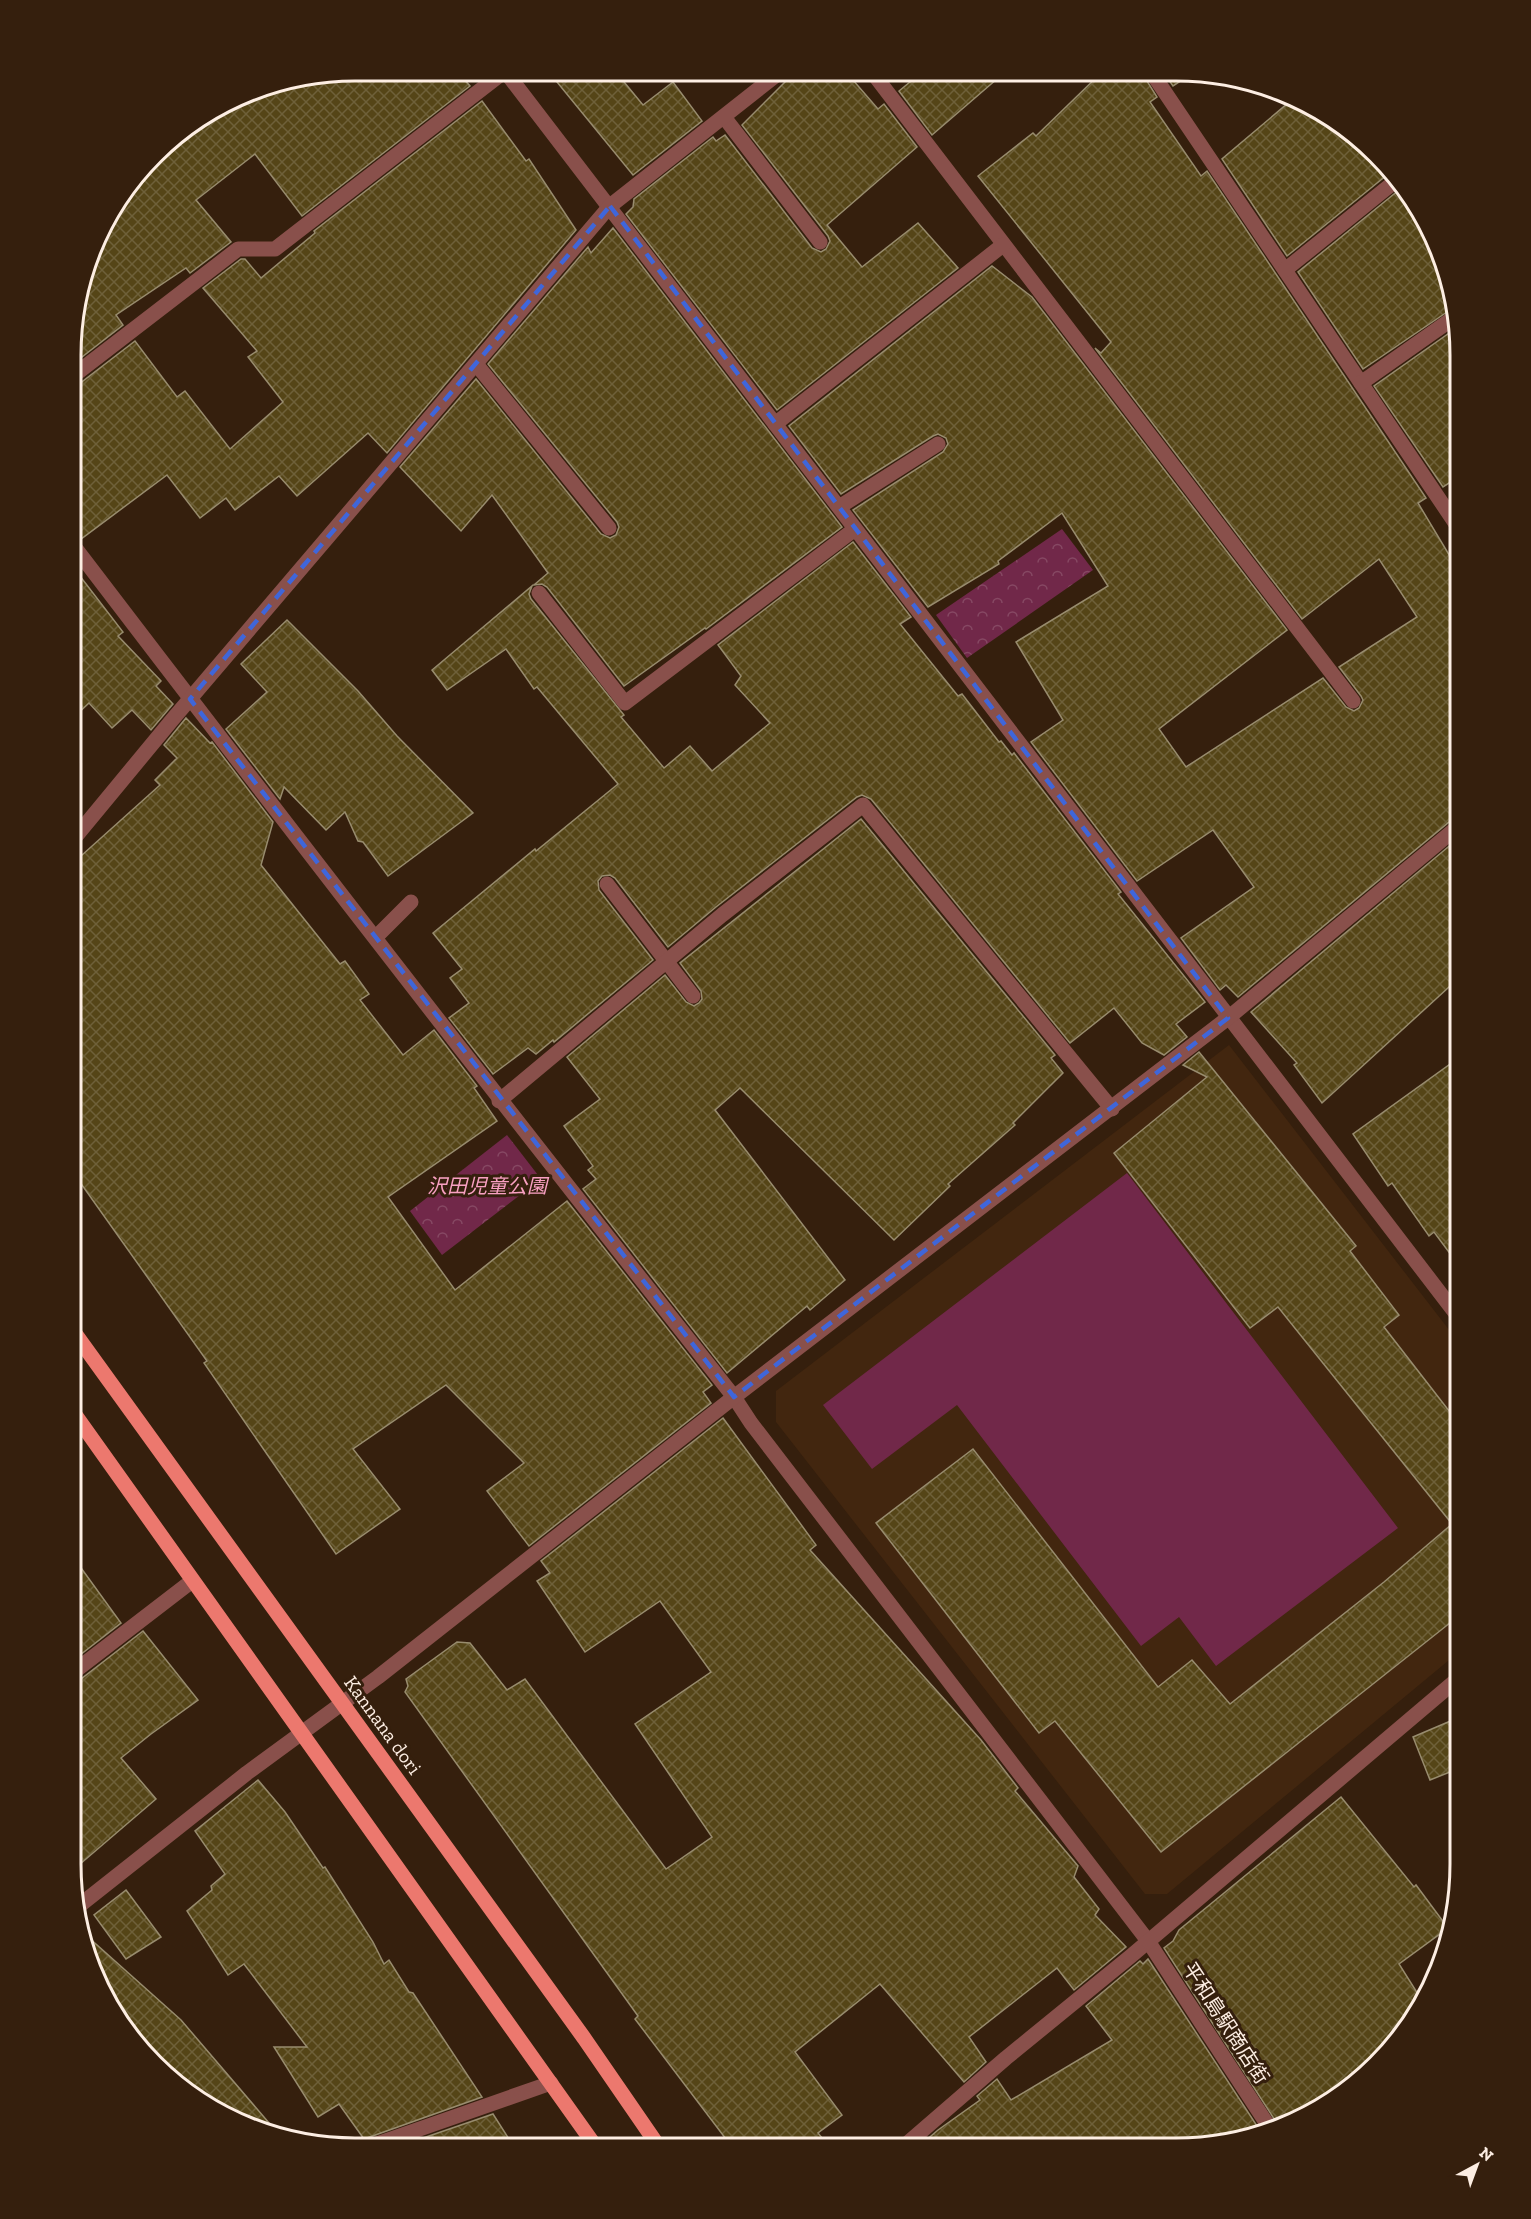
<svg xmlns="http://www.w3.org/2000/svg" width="1531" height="2219" font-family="'Zilla Slab','Noto Sans JP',serif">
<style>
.built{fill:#42260f}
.park{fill:url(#park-crowns)}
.pitch{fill:#712849}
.building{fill:url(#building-cross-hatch);stroke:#988c6e;stroke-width:1.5}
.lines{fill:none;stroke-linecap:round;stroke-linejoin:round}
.minor{stroke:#89504b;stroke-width:15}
.major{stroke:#ec786e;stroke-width:15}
.marked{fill:none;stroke:#3f66da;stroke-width:4.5;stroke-dasharray:12 8;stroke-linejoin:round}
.labels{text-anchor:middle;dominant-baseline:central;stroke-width:6;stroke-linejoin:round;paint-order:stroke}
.park-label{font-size:20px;font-style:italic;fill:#f8a0c2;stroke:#351f0d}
.street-label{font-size:20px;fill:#fdeee3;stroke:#351f0d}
.rim{fill:none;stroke:#fdeee3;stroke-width:3}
</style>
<defs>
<pattern id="park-crowns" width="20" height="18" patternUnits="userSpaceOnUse" patternTransform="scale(1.5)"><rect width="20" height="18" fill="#712849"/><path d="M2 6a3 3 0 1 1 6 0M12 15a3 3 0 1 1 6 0" fill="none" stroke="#864863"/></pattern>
<pattern id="building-cross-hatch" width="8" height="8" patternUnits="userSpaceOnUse" patternTransform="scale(1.5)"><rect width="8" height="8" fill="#554517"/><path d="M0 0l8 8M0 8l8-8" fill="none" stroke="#6e6039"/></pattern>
</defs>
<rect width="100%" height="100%" fill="#351f0d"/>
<!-- built -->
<polygon class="built" points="1229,1045 1460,1344 1460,1651 1167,1894 1145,1894 776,1422 776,1391"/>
<!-- park -->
<g class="park">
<polygon points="1062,529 1093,570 967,658 936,615"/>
<polygon points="507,1135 541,1179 442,1255 410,1211"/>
</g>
<!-- pitch -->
<polygon class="pitch" points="1127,1173 1398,1528 1216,1666 1179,1617 1141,1646 957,1405 872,1469 823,1405"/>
<!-- building -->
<g class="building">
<polygon points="355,70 457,71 470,86 302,216 255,154 196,200 231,242 190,273 186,268 116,315 123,325 73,364 73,317 108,213 168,141 263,86"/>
<polygon points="548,71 615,71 643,105 673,82 702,121 633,175"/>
<polygon points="795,72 846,72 878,109 884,104 917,147 827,225 862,267 918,223 958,268 777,410 626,214 633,207 634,199 713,137 716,141 725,135 812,248 821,252 826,249 830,241 828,236 742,125"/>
<polygon points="922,72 1005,72 932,135 899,91"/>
<polygon points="1101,73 1142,73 1157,97 1150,102 1201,176 1207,171 1426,498 1418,503 1460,573 1460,815 1454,818 1238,997 1226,985 1220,990 1181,938 1254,887 1213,830 1137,881 1031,742 1063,720 1016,642 1108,586 1062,513 998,561 999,564 928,607 853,510 943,452 948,444 946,438 938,434 933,436 841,494 789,426 992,266 1032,297 1287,630 1159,729 1186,767 1323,678 1346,707 1354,711 1359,708 1363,700 1361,696 1339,667 1417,617 1379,559 1302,619 1095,348 1101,353 1111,342 978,176 1033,133 1036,136"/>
<polygon points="1164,73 1193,73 1173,86"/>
<polygon points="1294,98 1349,129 1387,175 1287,256 1222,159"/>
<polygon points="482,101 526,161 529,159 576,230 387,453 368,433 297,496 279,476 235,510 226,498 200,518 167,475 81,539 73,535 73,386 79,384 135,341 177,397 185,391 230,449 283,402 248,357 257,351 203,288 241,259 245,259 261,278 315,233 314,231"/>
<polygon points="1399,190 1431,229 1450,310 1363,369 1298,272"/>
<polygon points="613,228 842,527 706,629 705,628 624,686 547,587 542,584 534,585 548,573 492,495 461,531 400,467 476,379 601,534 610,538 616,535 619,527 617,522 488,364 588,247 591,253"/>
<polygon points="1455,329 1460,354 1460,476 1443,487 1374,386"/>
<polygon points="853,542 911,617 900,624 958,696 962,694 999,742 1001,741 1012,755 1014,753 1121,892 1118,894 1205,1002 1176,1024 1187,1037 1164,1055 1142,1043 1114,1008 1070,1043 871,799 862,795 857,797 716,907 668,947 615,878 610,875 602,876 598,881 599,890 653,960 554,1042 553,1040 536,1054 528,1048 493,1074 449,1018 469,1003 450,978 462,969 433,933 535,849 536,851 618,784 537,687 534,689 506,649 447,690 432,670 532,586 529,594 531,599 624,715 621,717 664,768 690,746 712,771 770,723 735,685 741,676 718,645"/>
<polygon points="73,567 123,632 118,636 161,681 156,686 173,704 151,730 132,710 112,728 89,703 72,719"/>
<polygon points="287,620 358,691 397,736 473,813 388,876 363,842 358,841 345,812 326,830 284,787 280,799 226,729 267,692 241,664"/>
<polygon points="186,718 210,743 212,742 273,822 261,865 340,964 345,961 369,994 360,1000 403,1055 434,1030 477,1086 474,1088 497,1121 388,1197 455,1290 567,1201 712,1385 703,1392 711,1403 529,1546 487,1491 524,1463 446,1385 353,1449 400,1509 336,1554 204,1363 207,1361 72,1171 72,864 160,785 155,780 177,758 164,745"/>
<polygon points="861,819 1055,1055 1051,1058 1063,1073 1013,1123 1015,1125 948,1184 950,1186 894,1240 740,1088 715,1110 845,1280 810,1310 807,1306 727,1373 583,1189 596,1179 588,1170 593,1166 564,1126 600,1099 567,1057 665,975 686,1002 694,1006 699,1003 702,999 701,991 680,963"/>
<polygon points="1460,837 1460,977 1322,1103 1294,1065 1297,1063 1251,1012"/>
<polygon points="1199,1052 1356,1246 1350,1251 1399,1315 1384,1327 1460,1425 1460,1615 1161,1852 1055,1721 1039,1733 876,1523 973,1449 1158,1687 1192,1660 1230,1704 1384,1582 1452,1524 1278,1307 1250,1328 1114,1153 1207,1077 1183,1065"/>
<polygon points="1460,1057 1460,1267 1434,1232 1429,1236 1392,1183 1388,1186 1353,1134"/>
<polygon points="723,1418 816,1545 810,1550 981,1740 1018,1788 1015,1791 1078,1866 1074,1877 1099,1909 1095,1915 1126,1947 1074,1990 1057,1968 969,2037 986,2062 964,2082 880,1984 795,2052 842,2115 818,2133 830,2148 732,2147 635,2019 638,2016 405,1692 408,1686 406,1679 457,1642 470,1643 507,1690 525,1679 666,1869 712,1837 635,1724 711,1672 660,1601 585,1652 537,1581 550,1573 541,1561"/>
<polygon points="71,1554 121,1623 71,1662"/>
<polygon points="143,1631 198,1700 151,1734 121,1758 156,1799 72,1871 71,1684 77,1682"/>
<polygon points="1460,1717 1460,1768 1430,1780 1413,1737"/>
<polygon points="258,1780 285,1812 323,1868 325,1867 373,1942 384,1964 389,1960 409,1992 413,1993 482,2097 364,2139 339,2104 318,2117 274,2047 307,2047 244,1964 228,1975 187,1911 212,1890 211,1886 225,1874 195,1831"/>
<polygon points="1341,1797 1414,1887 1416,1885 1448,1928 1399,1964 1423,2002 1412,2022 1363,2078 1302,2119 1278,2125 1164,1948 1173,1941 1179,1930"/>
<polygon points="126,1890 161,1937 126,1959 94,1915"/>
<polygon points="87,1936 181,2020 275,2130 197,2100 141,2051 100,1990"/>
<polygon points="1148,1959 1259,2129 1177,2148 917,2148 938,2130 980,2100 977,2096 997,2079 1011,2100 1112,2040 1086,2006 1140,1961 1143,1964"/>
<polygon points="493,2114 514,2147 400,2146"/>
</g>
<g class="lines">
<!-- minor -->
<g class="minor">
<polyline points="505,71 1460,1319"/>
<polyline points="872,72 1353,701"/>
<polyline points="1152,73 1460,530"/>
<polyline points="724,117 820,242"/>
<polyline points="1285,270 1393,183"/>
<polyline points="476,364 609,528"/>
<polyline points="73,376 238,249 275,249 505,71"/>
<polyline points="1361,383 1452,319"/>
<polyline points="775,424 1003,245"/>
<polyline points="839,507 938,444"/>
<path d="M73,545C291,831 511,1115 734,1397L751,1423L1148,1941L1269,2127"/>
<polyline points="539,593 625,703 855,529"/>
<polyline points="72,841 172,720 610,206 780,72"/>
<polyline points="607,884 693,996"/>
<polyline points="376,937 411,902"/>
<polyline points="499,1101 722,915 863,805 1112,1109"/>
<polyline points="71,1674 192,1581"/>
<polyline points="80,1905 247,1773 378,1677 734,1397 1228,1018 1460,825"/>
<polyline points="371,2146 551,2083"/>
<polyline points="902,2148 1006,2058 1131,1956 1460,1677"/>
</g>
<!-- major -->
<g class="major">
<polyline points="71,1328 584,2038 659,2147"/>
<polyline points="71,1409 596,2147"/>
</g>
</g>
<!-- marked area -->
<path class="marked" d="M610,206L1228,1018L734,1397L190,699Z"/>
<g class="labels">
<!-- park labels -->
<g class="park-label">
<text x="487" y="1186">沢田児童公園</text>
</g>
<!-- street labels -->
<g class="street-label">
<text transform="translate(383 1725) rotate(54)">Kannana dori</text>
<text transform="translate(1226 2023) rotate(57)">平和島駅商店街</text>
</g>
</g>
<!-- crop -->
<path d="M0 0H1531V2219H0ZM355 81H1176A274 274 0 0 1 1450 355V1864A274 274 0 0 1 1176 2138H355A274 274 0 0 1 81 1864V355A274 274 0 0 1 355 81Z" fill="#351f0d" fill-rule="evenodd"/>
<path class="rim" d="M355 81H1176A274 274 0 0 1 1450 355V1864A274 274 0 0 1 1176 2138H355A274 274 0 0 1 81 1864V355A274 274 0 0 1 355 81Z"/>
<!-- north arrow -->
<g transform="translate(1477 2165) rotate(41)" stroke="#351f0d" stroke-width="4.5" paint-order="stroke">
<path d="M0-4.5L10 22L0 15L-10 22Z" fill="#fdeee3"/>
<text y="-9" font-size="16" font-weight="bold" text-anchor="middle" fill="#fdeee3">N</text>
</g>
</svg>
